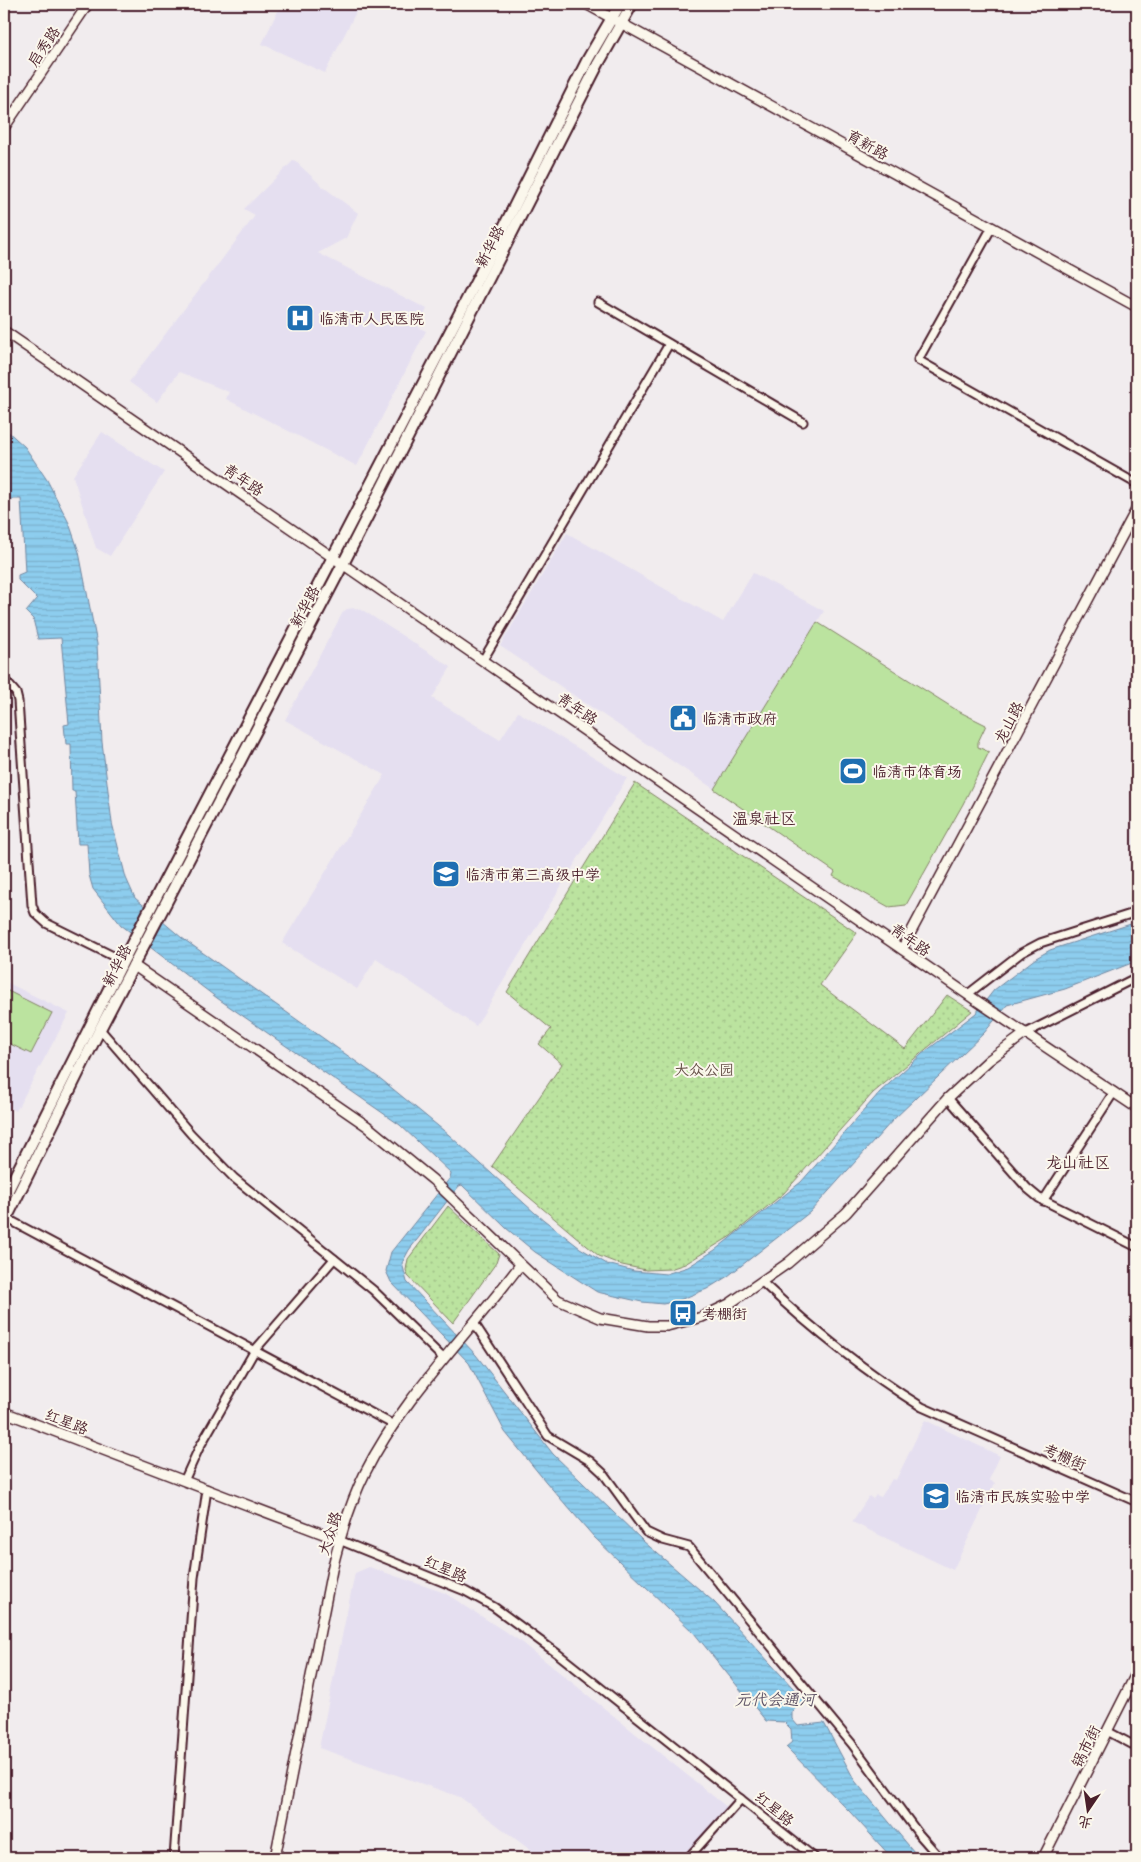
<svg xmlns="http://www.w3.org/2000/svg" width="1141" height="1862" font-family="Mali,'LXGW WenKai TC',sans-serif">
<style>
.built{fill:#e5dff0}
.grass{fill:#bbe39f;stroke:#828165}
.park{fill:url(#park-dots);stroke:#828165}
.water{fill:url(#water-rules);stroke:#7287a0}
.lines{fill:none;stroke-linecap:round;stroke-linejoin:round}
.minor-casing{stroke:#4a1f2b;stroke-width:11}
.tertiary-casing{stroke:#4a1f2b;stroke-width:12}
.secondary-casing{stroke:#4a1f2b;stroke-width:14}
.minor{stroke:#fbf7ec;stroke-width:7}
.tertiary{stroke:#fbf7ec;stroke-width:9}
.secondary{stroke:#fbf7ec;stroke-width:10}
.labels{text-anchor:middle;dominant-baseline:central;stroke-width:4;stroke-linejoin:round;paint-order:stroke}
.street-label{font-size:15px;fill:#4a1f2b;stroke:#fbf7ec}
.poi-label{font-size:15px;fill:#4a1f2b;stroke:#fbf7ec;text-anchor:start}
.park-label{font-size:15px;fill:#665048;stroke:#fbf7ec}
.neighbourhood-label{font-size:16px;fill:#4a1f2b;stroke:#fbf7ec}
.water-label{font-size:16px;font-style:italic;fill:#5e5366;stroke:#fbf7ec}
</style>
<defs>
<pattern id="park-dots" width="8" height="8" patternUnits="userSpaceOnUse" patternTransform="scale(1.25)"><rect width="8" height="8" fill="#bbe39f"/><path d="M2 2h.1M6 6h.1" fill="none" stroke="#a2c289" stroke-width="1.8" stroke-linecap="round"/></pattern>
<pattern id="water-rules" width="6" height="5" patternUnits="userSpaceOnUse" patternTransform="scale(1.25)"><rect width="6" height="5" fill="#8dcdee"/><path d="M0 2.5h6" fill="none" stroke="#7bb0cc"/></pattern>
</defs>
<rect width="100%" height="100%" fill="#f1ecee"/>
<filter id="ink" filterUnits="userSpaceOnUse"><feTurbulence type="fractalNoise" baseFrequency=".02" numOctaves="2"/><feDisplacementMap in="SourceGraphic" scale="10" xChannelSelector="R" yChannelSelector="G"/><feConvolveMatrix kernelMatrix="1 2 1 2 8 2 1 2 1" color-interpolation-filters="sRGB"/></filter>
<g filter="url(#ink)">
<!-- built -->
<g class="built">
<polygon points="281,4 360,4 325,73 262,44"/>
<polygon points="294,160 322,186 358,213 346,238 318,253 427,309 418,327 426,331 357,466 226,399 229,392 179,372 157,402 129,382 254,217 255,215 244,209"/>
<polygon points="102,432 164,472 110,556 96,548 73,476"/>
<polygon points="567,533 723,622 753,573 824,611 714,789 500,646"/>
<polygon points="355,608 364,611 451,667 432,698 500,740 518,712 627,778 476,1026 376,959 357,989 282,943 385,775 285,720 343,612 347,609"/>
<polygon points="4,981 69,1013 16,1111 4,1106"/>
<polygon points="925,1420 1000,1456 989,1480 995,1483 953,1570 852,1522 869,1496 873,1499 876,1495 881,1497 892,1479 896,1480"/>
<polygon points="369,1567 445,1593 523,1643 728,1808 685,1858 541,1858 460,1797 319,1748 355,1573"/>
</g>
<!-- grass -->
<g class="grass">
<polygon points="817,622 958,711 986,725 978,742 978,747 989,752 963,804 906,905 889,907 833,876 835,872 714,789"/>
<polygon points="4,989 52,1013 31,1054 4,1041"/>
</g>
<!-- park -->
<g class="park">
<polygon points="635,783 857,933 820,985 905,1049 947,995 972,1011 873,1093 784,1193 731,1236 685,1264 670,1269 646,1270 622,1265 599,1256 492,1166 562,1064 539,1044 551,1029 507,992"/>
<polygon points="448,1206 499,1254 496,1263 453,1323 408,1276 406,1270 408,1259"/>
</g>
<!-- water -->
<polygon class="water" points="4,428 25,447 47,480 69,523 79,552 97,644 102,742 112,823 126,878 135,898 182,938 382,1080 449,1135 535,1213 580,1248 607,1264 634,1271 666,1274 688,1267 715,1250 801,1182 880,1092 922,1054 976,1013 994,990 1036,958 1050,950 1137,922 1137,961 1065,989 1007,1005 984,1033 893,1120 810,1212 728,1276 707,1289 677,1301 663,1304 642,1302 597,1292 535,1252 506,1228 462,1185 459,1186 409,1250 402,1263 407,1282 476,1355 553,1454 643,1541 714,1602 804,1700 792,1712 792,1719 798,1726 824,1723 855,1781 919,1858 892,1858 850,1812 786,1747 792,1742 791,1729 784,1722 766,1721 694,1633 594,1537 546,1482 505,1432 469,1363 391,1282 386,1271 391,1252 450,1178 451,1173 400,1125 217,998 121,925 93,889 89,875 87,844 78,844 75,791 72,791 71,744 66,744 64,725 69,724 61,638 38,639 33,619 26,612 37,599 18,580 18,575 25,572 21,499 7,499 4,489"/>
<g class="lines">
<defs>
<g id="minor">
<polyline points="992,227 918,360 1137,484"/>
<polyline points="598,302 803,422"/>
<polyline points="483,660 669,344"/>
<polyline points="4,679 16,693 18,701 32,905 35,913 46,923 123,961"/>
<polyline points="968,994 1021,953 1040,943 1137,912"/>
<polyline points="100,1029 191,1134 234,1178 373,1290 444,1359"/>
<polyline points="1026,1033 1137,977"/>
<polyline points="948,1098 1027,1188 1039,1198 1137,1247"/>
<polyline points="1043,1201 1114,1092"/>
<polyline points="6,1218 394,1425"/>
<path d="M762,1282C812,1329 864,1371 922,1407L1137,1502"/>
<polyline points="474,1323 548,1436 590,1461 603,1473 646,1532 663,1540 689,1547 852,1744 918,1833 940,1858"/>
<polyline points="184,1481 199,1448 255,1350 334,1259"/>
<polyline points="339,1540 465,1591 494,1607 558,1654 815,1858"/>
<polyline points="1107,1731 1137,1747"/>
<polyline points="174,1858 194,1578 207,1489"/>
<polyline points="688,1858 741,1799"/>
</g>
<g id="tertiary">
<polyline points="586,4 1137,307"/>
<polyline points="4,128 88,4"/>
<polyline points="4,331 980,1003 1137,1108"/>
<polyline points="902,949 1137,508"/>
<polyline points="133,965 367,1126 433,1180 558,1300 600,1318 648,1326 667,1326 702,1317 729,1304 788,1263 846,1213 948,1098 989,1060 1026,1033"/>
<polyline points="4,1412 339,1540"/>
<path d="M275,1858L332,1570C340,1537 350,1503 365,1473C404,1395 469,1334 520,1265"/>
<polyline points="1043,1858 1137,1672"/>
</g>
<g id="secondary">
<polyline points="4,1198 123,961 492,251 588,59 620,4"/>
<polyline points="4,1223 100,1029 343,564 598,64 632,4"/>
</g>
</defs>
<!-- minor casing -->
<use href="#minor" class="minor-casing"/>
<!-- tertiary casing -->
<use href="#tertiary" class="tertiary-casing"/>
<!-- secondary casing -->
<use href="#secondary" class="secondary-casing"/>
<!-- minor -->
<use href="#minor" class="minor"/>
<!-- tertiary -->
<use href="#tertiary" class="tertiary"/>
<!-- secondary -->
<use href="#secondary" class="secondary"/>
</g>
</g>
<!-- icons -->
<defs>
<symbol id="hospital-square" viewBox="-11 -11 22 22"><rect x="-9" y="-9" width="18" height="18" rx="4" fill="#1f6fb2" stroke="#fbf7ec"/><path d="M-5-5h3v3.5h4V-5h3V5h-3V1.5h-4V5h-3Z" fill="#fff"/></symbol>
<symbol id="civic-square" viewBox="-11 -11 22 22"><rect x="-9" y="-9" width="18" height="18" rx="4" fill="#1f6fb2" stroke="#fbf7ec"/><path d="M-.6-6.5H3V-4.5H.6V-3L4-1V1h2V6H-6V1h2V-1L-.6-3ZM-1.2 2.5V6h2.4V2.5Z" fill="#fff"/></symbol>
<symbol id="stadium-square" viewBox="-11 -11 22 22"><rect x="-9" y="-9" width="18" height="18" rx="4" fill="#1f6fb2" stroke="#fbf7ec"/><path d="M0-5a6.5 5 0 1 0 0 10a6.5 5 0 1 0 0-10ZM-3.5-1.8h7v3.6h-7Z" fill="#fff"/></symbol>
<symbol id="school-square" viewBox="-11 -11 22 22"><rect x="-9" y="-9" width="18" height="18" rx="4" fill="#1f6fb2" stroke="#fbf7ec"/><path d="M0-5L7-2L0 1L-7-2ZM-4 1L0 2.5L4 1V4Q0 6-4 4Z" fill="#fff"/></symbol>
<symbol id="bus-square" viewBox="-11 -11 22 22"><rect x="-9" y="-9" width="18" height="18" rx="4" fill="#1f6fb2" stroke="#fbf7ec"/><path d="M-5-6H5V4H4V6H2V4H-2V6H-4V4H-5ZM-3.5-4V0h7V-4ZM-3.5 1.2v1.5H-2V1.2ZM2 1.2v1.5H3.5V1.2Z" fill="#fff"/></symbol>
</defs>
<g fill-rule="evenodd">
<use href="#hospital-square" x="284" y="302" width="32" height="32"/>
<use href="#civic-square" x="667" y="702" width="32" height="32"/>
<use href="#stadium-square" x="837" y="755" width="32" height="32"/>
<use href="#school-square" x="430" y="858" width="32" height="32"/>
<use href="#bus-square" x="667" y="1297" width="32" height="32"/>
<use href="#school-square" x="920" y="1480" width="32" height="32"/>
</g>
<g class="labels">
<!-- street labels -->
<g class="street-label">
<text transform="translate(43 46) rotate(-56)">启秀路</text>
<text transform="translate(868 144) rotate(29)">育新路</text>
<text transform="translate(489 246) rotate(-63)">新华路</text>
<text transform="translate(244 479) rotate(34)">青年路</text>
<text transform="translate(304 606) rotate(-62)">新华路</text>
<text transform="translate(578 708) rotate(34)">青年路</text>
<text transform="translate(1008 722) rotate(-62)">龙山路</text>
<text transform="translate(911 939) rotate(35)">青年路</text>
<text transform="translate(116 965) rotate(-63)">新华路</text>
<text transform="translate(67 1421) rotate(21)">红星路</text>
<text transform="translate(1065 1456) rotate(23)">考棚街</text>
<text transform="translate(329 1533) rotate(-72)">大众路</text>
<text transform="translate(446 1568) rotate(23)">红星路</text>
<text transform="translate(1085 1746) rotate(-63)">锅市街</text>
<text transform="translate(775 1808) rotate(39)">红星路</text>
</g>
<!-- poi labels -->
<g class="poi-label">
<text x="319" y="318">临清市人民医院</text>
<text x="702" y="718">临清市政府</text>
<text x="872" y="771">临清市体育场</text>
<text x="465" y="874">临清市第三高级中学</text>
<text x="702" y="1313">考棚街</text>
<text x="955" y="1496">临清市民族实验中学</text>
</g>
<!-- park labels -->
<g class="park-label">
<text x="704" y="1069">大众公园</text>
</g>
<!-- neighbourhood labels -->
<g class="neighbourhood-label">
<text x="764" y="817">温泉社区</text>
<text x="1078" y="1161">龙山社区</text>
</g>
<!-- water labels -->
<g class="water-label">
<text x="775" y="1698">元代会通河</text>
</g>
</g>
<!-- margin -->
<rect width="1141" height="1862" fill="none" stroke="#fbf7ec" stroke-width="20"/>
<rect x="10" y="10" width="1121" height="1842" fill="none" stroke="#4a1f2b" stroke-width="2" filter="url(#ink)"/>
<!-- north arrow -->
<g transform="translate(1088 1810) rotate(193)" stroke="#fbf7ec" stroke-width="4" paint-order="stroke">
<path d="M0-4L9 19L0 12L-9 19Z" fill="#4a1f2b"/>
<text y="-8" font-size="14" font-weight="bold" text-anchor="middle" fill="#4a1f2b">北</text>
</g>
</svg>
